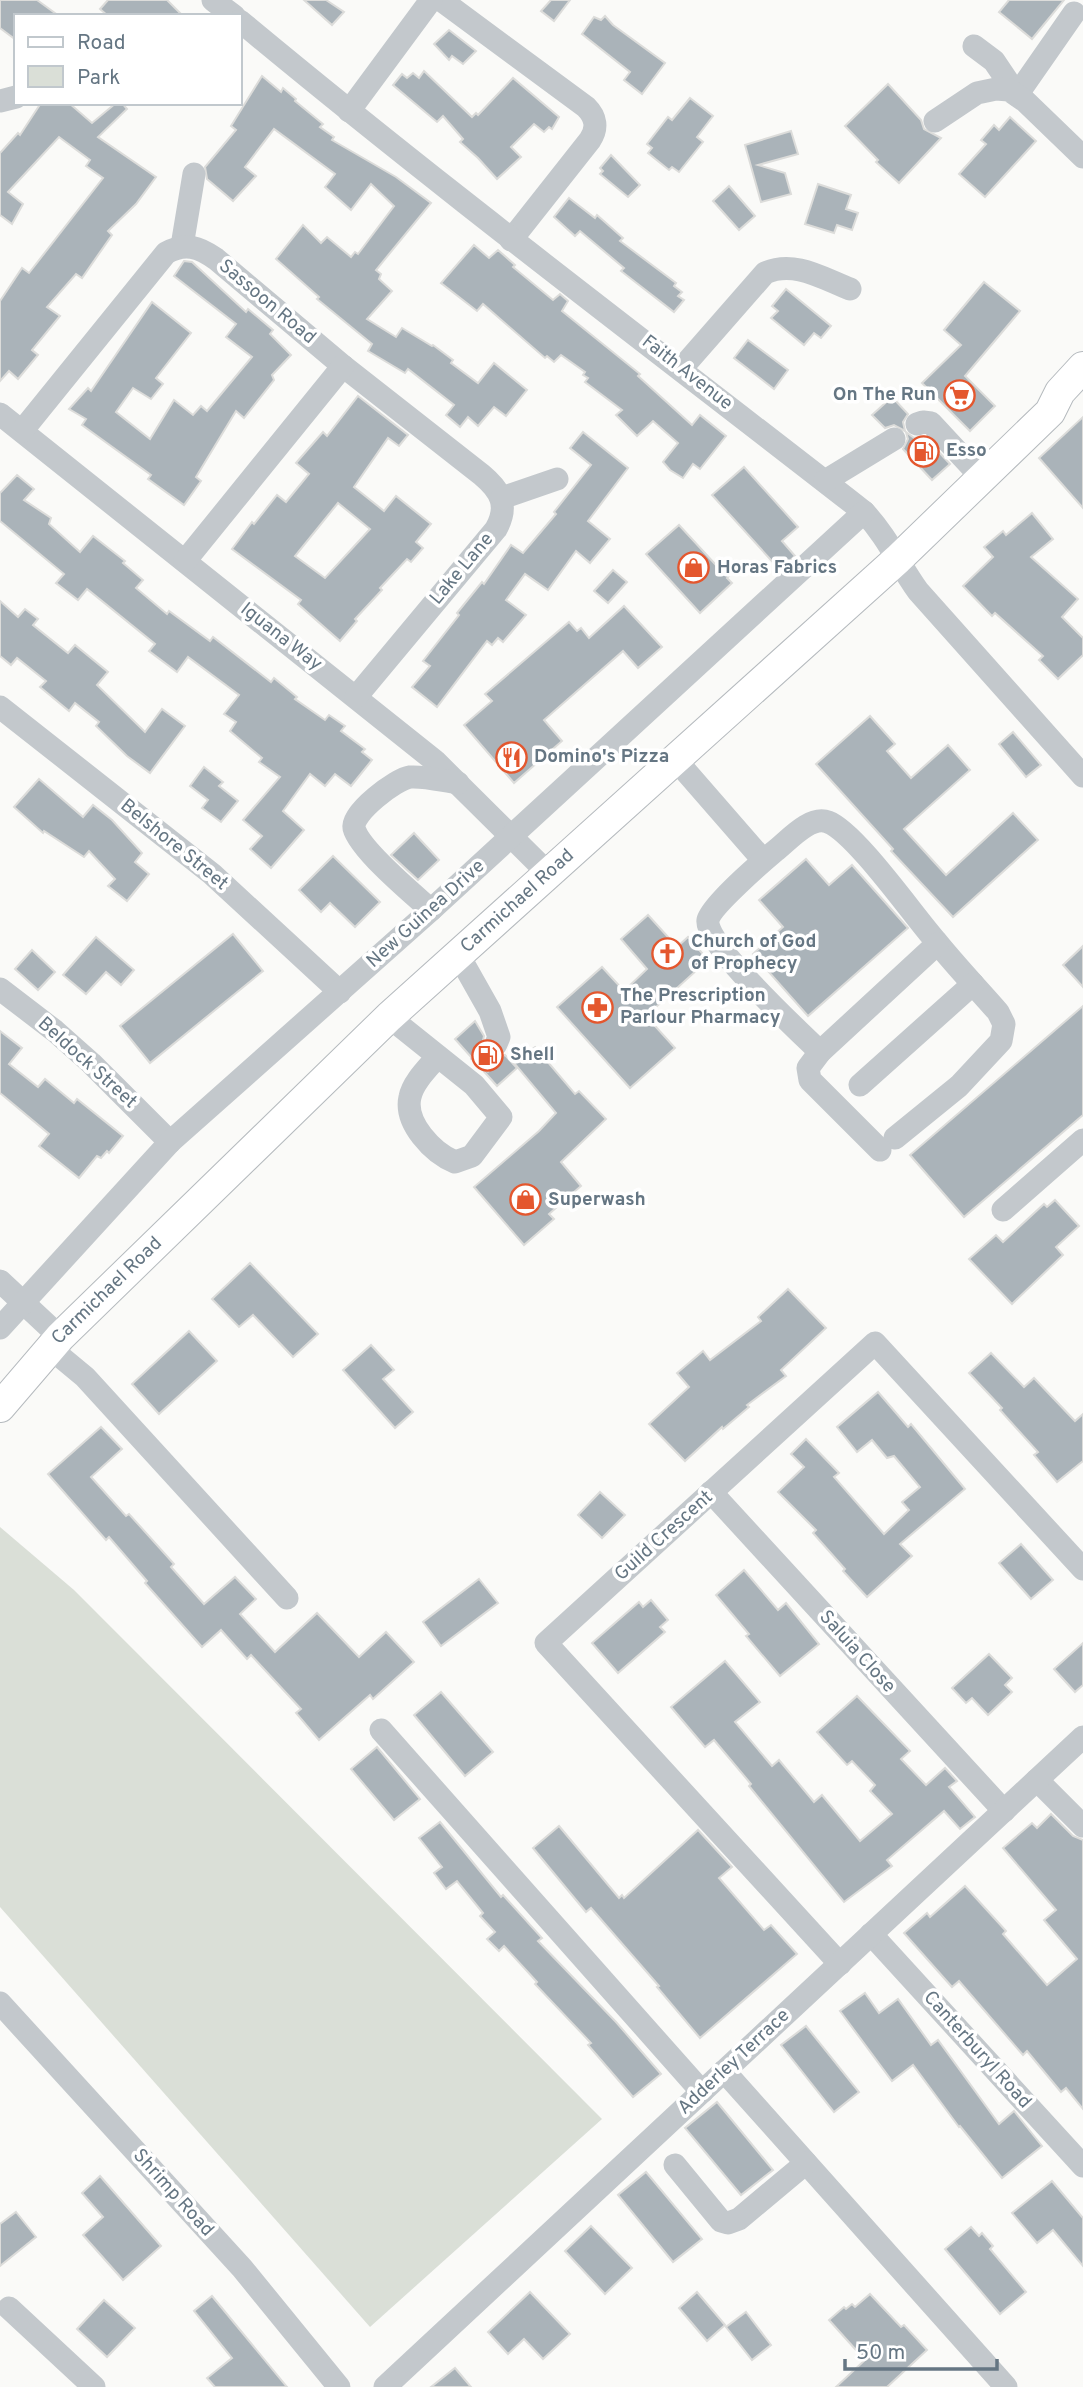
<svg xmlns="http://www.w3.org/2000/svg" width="1083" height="2387" font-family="Overpass,sans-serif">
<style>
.green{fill:#dadfd7}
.building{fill:#aab3b9;stroke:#dcdcda;stroke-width:2;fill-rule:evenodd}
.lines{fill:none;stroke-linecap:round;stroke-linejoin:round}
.minor-tunnel{stroke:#d5d9db;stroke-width:23;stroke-dasharray:23 11;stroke-linecap:butt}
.major-casing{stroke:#b5babe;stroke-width:32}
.minor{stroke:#c3c8cc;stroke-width:23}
.major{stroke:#fff;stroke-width:30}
.labels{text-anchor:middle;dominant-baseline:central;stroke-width:7;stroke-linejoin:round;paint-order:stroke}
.street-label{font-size:19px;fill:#657683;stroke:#fff}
.poi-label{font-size:19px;font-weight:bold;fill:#657683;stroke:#fff;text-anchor:start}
</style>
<rect width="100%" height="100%" fill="#fafaf8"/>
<!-- green -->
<polygon class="green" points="0,1527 74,1590 602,2119 370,2327 0,1907"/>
<!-- building -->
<g class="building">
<polygon points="0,0 37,0 59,16 16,16 16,40 0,28"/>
<polygon points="108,0 167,0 183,16 108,16 100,9"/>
<polygon points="304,0 326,0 344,12 332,25"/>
<polygon points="551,0 570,0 554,21 541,11"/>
<polygon points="1009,0 1064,0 1032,39 999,12"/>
<polygon points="605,16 613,25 665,63 642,94 624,80 630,72 582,34 594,17 601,20"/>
<polygon points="449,30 476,51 463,64 452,56 449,60 434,44"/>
<polygon points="424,71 472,117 476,113 478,115 513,78 559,117 552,129 549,127 544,132 534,124 511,147 521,157 497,179 478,158 460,142 463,139 443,116 437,122 393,85 402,74 407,78 413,73 419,78"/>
<polygon points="262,76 281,92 283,88 296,99 295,101 323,124 320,127 334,137 332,140 396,177 431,203 376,270 381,274 379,279 392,291 367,319 396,337 402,328 432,346 433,345 453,360 451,363 478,383 494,363 527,390 506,416 494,407 478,426 468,417 460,427 446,415 454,405 408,369 405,373 368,351 372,344 317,299 319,297 276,259 303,225 321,243 327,237 351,257 355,252 358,254 394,206 371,184 351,210 325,187 335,174 274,129 245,167 256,176 233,201 207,179 205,167 236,130 231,126"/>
<polygon points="888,84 921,120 924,129 941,138 899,183 876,162 878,160 845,126"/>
<polygon points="690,98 713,116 697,137 703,142 679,172 672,167 669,170 648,153 652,148 647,144 668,117 672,120"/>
<polygon points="41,103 69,103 92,123 116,103 122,103 127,109 98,137 156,177 136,204 108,231 112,235 82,278 76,274 47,307 60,316 32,350 38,355 18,379 9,371 0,381 0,301 22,268 29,273 103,178 86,166 90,160 59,137 8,192 23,204 12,224 0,215 0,153 18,133 20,135"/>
<polygon points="1010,117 1036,141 985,197 959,174 986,144 981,140 994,125 999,130"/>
<polygon points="791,131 798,154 758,165 785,173 791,194 761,202 745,145"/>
<polygon points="611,155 640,185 628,197 600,174 603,171 600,168"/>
<polygon points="818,184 851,195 846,209 858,213 852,230 837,225 834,233 805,224"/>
<polygon points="729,186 755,216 739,230 713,201"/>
<polygon points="569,198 595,218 597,215 623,238 620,241 676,283 674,286 682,292 678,296 684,300 674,312 621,271 624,268 580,231 575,236 554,217"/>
<polygon points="474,245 489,258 498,250 515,265 513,267 553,300 560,294 568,301 562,311 640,374 638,376 692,425 700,415 726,436 700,469 693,464 683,478 670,470 663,462 678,443 653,421 637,436 616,415 622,410 585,382 588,378 583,375 585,372 561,355 554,362 547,356 545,358 483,304 477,311 441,283"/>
<polygon points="184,261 192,262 246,312 248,309 273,330 270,334 291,355 272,375 274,380 244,418 236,411 196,477 201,481 184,505 148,479 151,475 82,425 86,419 69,409 88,388 91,391 152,302 191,333 156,378 163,384 151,399 133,388 116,412 150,439 174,400 193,415 201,406 207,411 252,357 226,337 236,324 174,276"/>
<polygon points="984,282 1020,311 965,376 995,406 970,431 922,383 961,345 944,330"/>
<polygon points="786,289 831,326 821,338 814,333 804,345 771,318 778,311 772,306"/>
<polygon points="748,340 788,370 774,389 734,358"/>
<path d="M358,396L408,435L399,446L388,438L354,487L384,511L396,496L431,524L416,542L423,548L411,562L407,559L380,588L382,590L355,619L357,621L340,641L298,604L301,600L232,549L252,522L254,524L277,495L286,502L309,474L296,463L323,432L327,436ZM338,503L370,529L325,578L295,556Z"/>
<polygon points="892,397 908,414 903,422 905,431 894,425 885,428 872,415"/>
<polygon points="1083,417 1083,508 1039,458"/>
<polygon points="583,432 628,468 588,521 610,539 590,563 576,551 548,590 525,574 506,600 526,615 503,642 498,638 492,645 487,641 437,707 412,687 430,666 423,661 459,615 457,613 482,582 484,584 511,545 523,553 556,514 554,512 591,465 570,448"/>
<polygon points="906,432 914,438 924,436 950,464 932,480 903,449 908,439"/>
<polygon points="744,467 798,527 782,541 795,556 780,570 712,495"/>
<polygon points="17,475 34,489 24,500 51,518 49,524 80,552 93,536 125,561 123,563 143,580 136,588 167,614 169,611 210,641 213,637 271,682 274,678 297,697 295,699 325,720 329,715 345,726 341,731 365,749 362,752 372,760 351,786 335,774 325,786 310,774 283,811 304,830 271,868 250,849 262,836 243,820 280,777 259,762 262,758 230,731 236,722 224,714 239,695 188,657 177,672 149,651 155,644 87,589 78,600 56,583 64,574 0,521 0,493"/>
<polygon points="1032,513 1053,539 1031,557 1078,599 1062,617 1083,638 1083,655 1058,679 1039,660 1043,656 995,613 992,616 963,586 993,557 984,547 1003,531 1006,535"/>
<polygon points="679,525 715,564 721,558 733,572 727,578 732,583 700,613 646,554"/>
<polygon points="613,570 627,582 608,603 594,591"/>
<polygon points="0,601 18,617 25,609 38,619 33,625 68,653 75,645 108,672 97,685 145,732 162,709 185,726 150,773 127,756 96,726 99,722 75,703 69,711 40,687 46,681 17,658 11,665 0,656"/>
<polygon points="624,606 662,647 638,668 623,651 544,720 562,741 514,783 464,725 492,701 485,694 569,622 577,631 581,628 589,638"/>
<polygon points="870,716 895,744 887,751 911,778 948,745 970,770 904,829 946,875 1013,813 1038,840 953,917 891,851 893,849 816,764"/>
<polygon points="1013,732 1041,765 1026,777 999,744"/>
<polygon points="204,767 223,782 219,786 238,801 221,822 202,808 208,800 190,786"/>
<polygon points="39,779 83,817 93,805 112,820 142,853 135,862 149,874 127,901 108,886 115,879 89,851 84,857 44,831 43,833 14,807"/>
<polygon points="414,833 439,860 418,880 391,855"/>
<polygon points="333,856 380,902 355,927 330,903 321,912 299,890"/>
<polygon points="806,859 829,885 852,865 908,928 808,1016 753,954 783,927 759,900"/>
<polygon points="648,915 677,947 688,937 708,960 646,1016 675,1048 630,1088 557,1007 602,967 624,991 647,969 621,939"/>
<polygon points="233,934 263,971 150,1063 120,1026"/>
<polygon points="96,937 134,970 121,985 106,972 86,994 63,975"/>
<polygon points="1083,946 1083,987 1063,965"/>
<polygon points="32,950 55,972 38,990 15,969"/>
<polygon points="1083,1006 1083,1115 964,1217 910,1155"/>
<polygon points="475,1021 484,1036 482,1045 485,1053 497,1058 505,1055 517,1068 497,1086 455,1039"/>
<polygon points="0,1031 22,1048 9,1064 38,1087 45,1079 74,1103 77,1099 123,1136 109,1153 107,1151 101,1158 97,1156 79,1178 39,1146 49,1134 0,1093"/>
<polygon points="535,1047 575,1094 579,1091 606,1119 561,1162 581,1186 549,1214 554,1219 524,1245 474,1187 539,1131 556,1113 514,1063"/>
<polygon points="1055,1200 1079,1226 1056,1247 1063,1255 1012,1304 969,1259 996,1235 1003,1242 1044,1204 1047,1207"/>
<polygon points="250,1263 318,1334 293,1357 253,1315 239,1327 212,1299"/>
<polygon points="788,1289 826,1328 781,1370 786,1376 747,1405 749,1407 723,1429 722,1427 685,1461 649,1424 689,1387 677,1373 703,1351 710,1360 761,1321 758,1317"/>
<polygon points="189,1331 217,1361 159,1414 132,1384"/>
<polygon points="371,1345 394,1370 383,1379 413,1412 395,1428 343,1370"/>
<polygon points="991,1353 1024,1387 1034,1378 1075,1421 1083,1414 1083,1461 1057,1482 1034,1455 1038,1452 1000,1410 1002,1408 969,1373"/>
<polygon points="878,1392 908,1427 911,1424 965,1489 900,1544 912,1556 867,1597 843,1571 845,1569 813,1533 816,1530 778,1492 804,1467 791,1454 806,1439 839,1473 834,1477 884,1534 909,1510 902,1502 920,1487 894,1456 887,1458 872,1440 857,1452 837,1427"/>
<polygon points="101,1427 122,1449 91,1477 126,1516 129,1514 174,1564 171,1567 204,1604 235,1577 256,1599 240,1614 275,1652 317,1613 359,1657 386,1632 414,1662 373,1699 370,1695 319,1740 296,1713 301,1709 251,1655 247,1659 221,1630 202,1647 145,1583 147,1581 109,1537 106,1540 48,1474"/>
<polygon points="600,1492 625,1515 602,1538 578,1515"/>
<polygon points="1021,1544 1053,1580 1031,1599 999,1563"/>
<polygon points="744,1570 778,1610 786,1603 819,1644 780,1676 746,1636 749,1634 716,1595"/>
<polygon points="479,1579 498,1603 441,1646 423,1622"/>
<polygon points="651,1600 668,1620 660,1627 665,1632 618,1673 592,1643 639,1602 643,1607"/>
<polygon points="1083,1643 1083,1685 1075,1692 1054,1669"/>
<polygon points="989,1654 1012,1678 1005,1685 1012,1692 988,1715 972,1698 966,1703 952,1688"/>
<polygon points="725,1661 760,1702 735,1722 772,1766 779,1760 814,1802 822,1795 860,1841 892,1814 870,1791 875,1785 852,1761 847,1765 817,1732 857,1696 910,1751 901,1759 926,1785 945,1768 957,1781 949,1787 975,1817 960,1829 944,1811 887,1860 892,1866 844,1902 749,1786 751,1784 714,1740 705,1747 671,1707"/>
<polygon points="441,1692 493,1752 465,1776 414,1715"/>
<polygon points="377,1747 420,1799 394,1820 351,1769"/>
<polygon points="1051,1814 1073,1836 1083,1840 1083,2109 1066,2088 1061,2092 1027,2051 1023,2055 959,1981 952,1987 904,1933 927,1913 930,1917 965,1886 1006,1931 1003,1934 1047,1985 1077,1959 1044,1920 1056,1910 1003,1848 1032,1823 1037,1828"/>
<polygon points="440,1822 501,1897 503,1895 542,1938 538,1941 616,2022 661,2074 633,2097 588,2045 591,2043 535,1984 537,1982 504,1946 499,1951 487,1939 495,1932 480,1916 483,1913 457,1881 446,1889 434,1873 442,1867 419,1838"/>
<polygon points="559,1826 619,1898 622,1895 624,1898 698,1830 732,1867 719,1878 764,1930 771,1925 797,1954 700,2038 657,1987 659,1986 591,1908 586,1912 533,1848"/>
<polygon points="865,1993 879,2013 898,1999 931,2045 938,2040 999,2124 1014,2111 1042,2146 1002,2178 960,2126 959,2127 913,2065 892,2081 840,2011"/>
<polygon points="806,2026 859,2092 834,2112 781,2045"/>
<polygon points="717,2102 773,2170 741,2195 685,2128"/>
<polygon points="646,2172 702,2239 673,2262 618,2195"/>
<polygon points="100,2176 161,2246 123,2280 83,2235 103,2217 82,2193"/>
<polygon points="1052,2181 1083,2218 1083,2266 1053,2230 1037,2243 1012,2213"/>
<polygon points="16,2212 36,2237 0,2266 0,2224"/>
<polygon points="591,2226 632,2268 605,2294 565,2251"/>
<polygon points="971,2227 979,2236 982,2233 993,2246 990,2249 1026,2292 1000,2314 945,2249"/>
<polygon points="530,2292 570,2334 543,2359 524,2339 508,2354 488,2332"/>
<polygon points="697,2292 725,2325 707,2341 679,2308"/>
<polygon points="870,2294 901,2327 904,2325 927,2350 887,2387 836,2387 865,2360 829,2320 844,2307 846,2309 852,2304 855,2307"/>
<polygon points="212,2296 287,2387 215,2387 207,2378 232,2358 194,2311"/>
<polygon points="104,2300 135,2328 107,2357 77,2329"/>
<polygon points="746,2312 771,2345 752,2360 726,2327"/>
<polygon points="455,2368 471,2387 431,2387"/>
</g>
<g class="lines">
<!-- minor-tunnel -->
<polyline class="minor-tunnel" points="479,1066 496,1044"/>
<defs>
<g id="major">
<path id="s1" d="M0,1407L60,1337L389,1017L898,559L1050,412L1060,392L1083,367"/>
</g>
</defs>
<!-- major casing -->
<use href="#major" class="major-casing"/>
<!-- minor -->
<g class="minor">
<polyline points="213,0 234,16"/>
<path d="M441,0L586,107C596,117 598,128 590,140L511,240"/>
<path d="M240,21C443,190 655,349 864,512C888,538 898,563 918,591L1083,776"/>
<polyline points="974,46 994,61 1017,95 1074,13"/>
<polyline points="0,101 16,97"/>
<polyline points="349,111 431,0"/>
<polyline points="935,121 977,93 996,89 1009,90 1025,101 1083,157"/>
<polyline points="182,246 194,174"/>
<path d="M681,369L765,273C794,260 822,278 850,289"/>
<polyline points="0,414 435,761 549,874"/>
<polyline points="917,424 923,422 931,423 982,478"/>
<path d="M22,431L166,253C185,242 199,247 216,259L343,366L482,475C501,491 509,506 496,529L356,697"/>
<polyline points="825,481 894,439"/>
<polyline points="502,498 557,479"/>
<polyline points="185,561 343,366"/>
<polyline points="0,707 212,874 340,992"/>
<polyline points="675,759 763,860"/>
<path d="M431,910C414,895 359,849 354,828C351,813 396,779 410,777C426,776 443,781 458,783"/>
<polyline points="459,956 490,1011 499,1037 496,1044"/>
<polyline points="0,989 55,1031 91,1063 170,1142"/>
<path d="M389,1017L474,1085L501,1117L472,1156L455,1162C433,1153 404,1123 410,1097C413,1082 428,1068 438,1056"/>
<path d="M820,1052C801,1033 703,943 708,920C711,906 762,862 775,851C788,841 810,815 828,822C855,832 913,915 935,940C955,965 977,988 998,1012L1004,1024L1001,1041L959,1086L895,1138"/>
<polyline points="860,1085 973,984"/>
<polyline points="880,1150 810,1080 808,1068 820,1052 937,944"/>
<polyline points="1003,1210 1083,1140"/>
<polyline points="0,1281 60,1337"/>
<polyline points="0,1328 170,1142 431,910 864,512"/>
<polyline points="50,1348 85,1377 287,1598"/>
<polyline points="711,1492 1004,1811"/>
<polyline points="381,1730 702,2092"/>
<polyline points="1037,1780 1083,1826"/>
<polyline points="871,1934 1083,2166"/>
<polyline points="840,1964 546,1643 875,1343 1083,1569"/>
<polyline points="0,2003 242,2268 339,2387"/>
<polyline points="724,2071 1006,2387"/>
<polyline points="675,2165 721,2221 728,2223 739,2219 806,2163"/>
<polyline points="9,2308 94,2387"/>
<polyline points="385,2387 1083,1737"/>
</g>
<!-- major -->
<use href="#major" class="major"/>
</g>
<!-- icons -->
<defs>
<symbol id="supermarket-ring" viewBox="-11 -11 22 22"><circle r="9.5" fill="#fff" stroke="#e4572e" stroke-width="1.5"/><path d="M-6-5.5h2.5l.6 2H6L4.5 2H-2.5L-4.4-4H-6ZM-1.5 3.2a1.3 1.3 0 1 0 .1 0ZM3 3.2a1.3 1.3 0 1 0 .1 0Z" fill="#e4572e"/></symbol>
<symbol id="fuel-ring" viewBox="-11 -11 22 22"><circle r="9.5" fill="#fff" stroke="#e4572e" stroke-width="1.5"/><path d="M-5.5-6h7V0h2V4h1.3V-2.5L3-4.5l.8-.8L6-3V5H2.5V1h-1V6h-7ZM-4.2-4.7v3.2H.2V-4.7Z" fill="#e4572e"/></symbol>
<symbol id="shop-ring" viewBox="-11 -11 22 22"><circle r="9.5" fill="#fff" stroke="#e4572e" stroke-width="1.5"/><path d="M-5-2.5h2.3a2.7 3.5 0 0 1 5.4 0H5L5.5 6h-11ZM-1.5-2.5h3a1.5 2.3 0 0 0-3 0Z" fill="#e4572e"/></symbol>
<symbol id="restaurant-ring" viewBox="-11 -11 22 22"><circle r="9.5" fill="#fff" stroke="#e4572e" stroke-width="1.5"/><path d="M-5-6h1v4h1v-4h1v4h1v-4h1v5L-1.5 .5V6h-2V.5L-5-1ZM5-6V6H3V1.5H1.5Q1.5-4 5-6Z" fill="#e4572e"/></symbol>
<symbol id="church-ring" viewBox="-11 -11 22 22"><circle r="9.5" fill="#fff" stroke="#e4572e" stroke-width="1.5"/><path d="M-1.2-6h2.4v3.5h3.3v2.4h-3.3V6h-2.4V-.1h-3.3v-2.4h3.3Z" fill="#e4572e"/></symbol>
<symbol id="pharmacy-ring" viewBox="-11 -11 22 22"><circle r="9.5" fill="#fff" stroke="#e4572e" stroke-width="1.5"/><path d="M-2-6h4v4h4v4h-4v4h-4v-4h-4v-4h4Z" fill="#e4572e"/></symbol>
</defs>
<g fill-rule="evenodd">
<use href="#supermarket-ring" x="942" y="378" width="35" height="35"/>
<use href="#fuel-ring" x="906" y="434" width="35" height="35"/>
<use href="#shop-ring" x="676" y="550" width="35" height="35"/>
<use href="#restaurant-ring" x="494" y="740" width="35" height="35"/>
<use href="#church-ring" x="650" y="936" width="35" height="35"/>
<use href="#pharmacy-ring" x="580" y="990" width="35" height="35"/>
<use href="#fuel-ring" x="470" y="1038" width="35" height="35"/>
<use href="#shop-ring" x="508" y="1182" width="35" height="35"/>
</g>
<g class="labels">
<!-- street labels -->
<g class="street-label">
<text transform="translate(267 302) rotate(40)">Sassoon Road</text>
<text transform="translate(687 373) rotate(38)">Faith Avenue</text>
<text transform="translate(462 569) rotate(-50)">Lake Lane</text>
<text transform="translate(281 637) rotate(38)">Iguana Way</text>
<text transform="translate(174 845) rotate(39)">Belshore Street</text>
<text stroke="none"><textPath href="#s1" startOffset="724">Carmichael Road</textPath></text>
<text transform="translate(426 914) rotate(-42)">New Guinea Drive</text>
<text transform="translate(87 1063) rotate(42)">Beldock Street</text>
<text stroke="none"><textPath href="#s1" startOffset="158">Carmichael Road</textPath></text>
<text transform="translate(664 1536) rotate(-42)">Guild Crescent</text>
<text transform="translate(857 1652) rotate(48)">Saluia Close</text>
<text transform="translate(977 2050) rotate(48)">Canterburyl Road</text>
<text transform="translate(734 2062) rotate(-43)">Adderley Terrace</text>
<text transform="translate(173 2193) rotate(48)">Shrimp Road</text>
</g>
<!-- poi labels -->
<g class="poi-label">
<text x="936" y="395" text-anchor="end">On The Run</text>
<text x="946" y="451">Esso</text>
<text x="717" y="568">Horas Fabrics</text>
<text x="534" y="757">Domino's Pizza</text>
<text x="691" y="942">Church of God<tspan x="691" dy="22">of Prophecy</tspan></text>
<text x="620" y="996">The Prescription<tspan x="620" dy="22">Parlour Pharmacy</tspan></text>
<text x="510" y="1055">Shell</text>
<text x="548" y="1200">Superwash</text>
</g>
</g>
<!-- legend -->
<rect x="14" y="14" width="228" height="91" fill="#ffffff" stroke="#c1c8cd" stroke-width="2"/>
<rect x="28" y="37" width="35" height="10" fill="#ffffff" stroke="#c1c8cd" stroke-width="2"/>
<text x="77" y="49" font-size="21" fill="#657683">Road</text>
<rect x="28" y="66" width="35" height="21" fill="#dadfd7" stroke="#c1c8cd" stroke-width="2"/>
<text x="77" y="84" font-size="21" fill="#657683">Park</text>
<!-- scale -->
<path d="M845 2359v10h152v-10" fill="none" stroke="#657683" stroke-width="3.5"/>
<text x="856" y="2359" font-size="21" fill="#657683" stroke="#ffffff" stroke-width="5" paint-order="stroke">50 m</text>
</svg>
